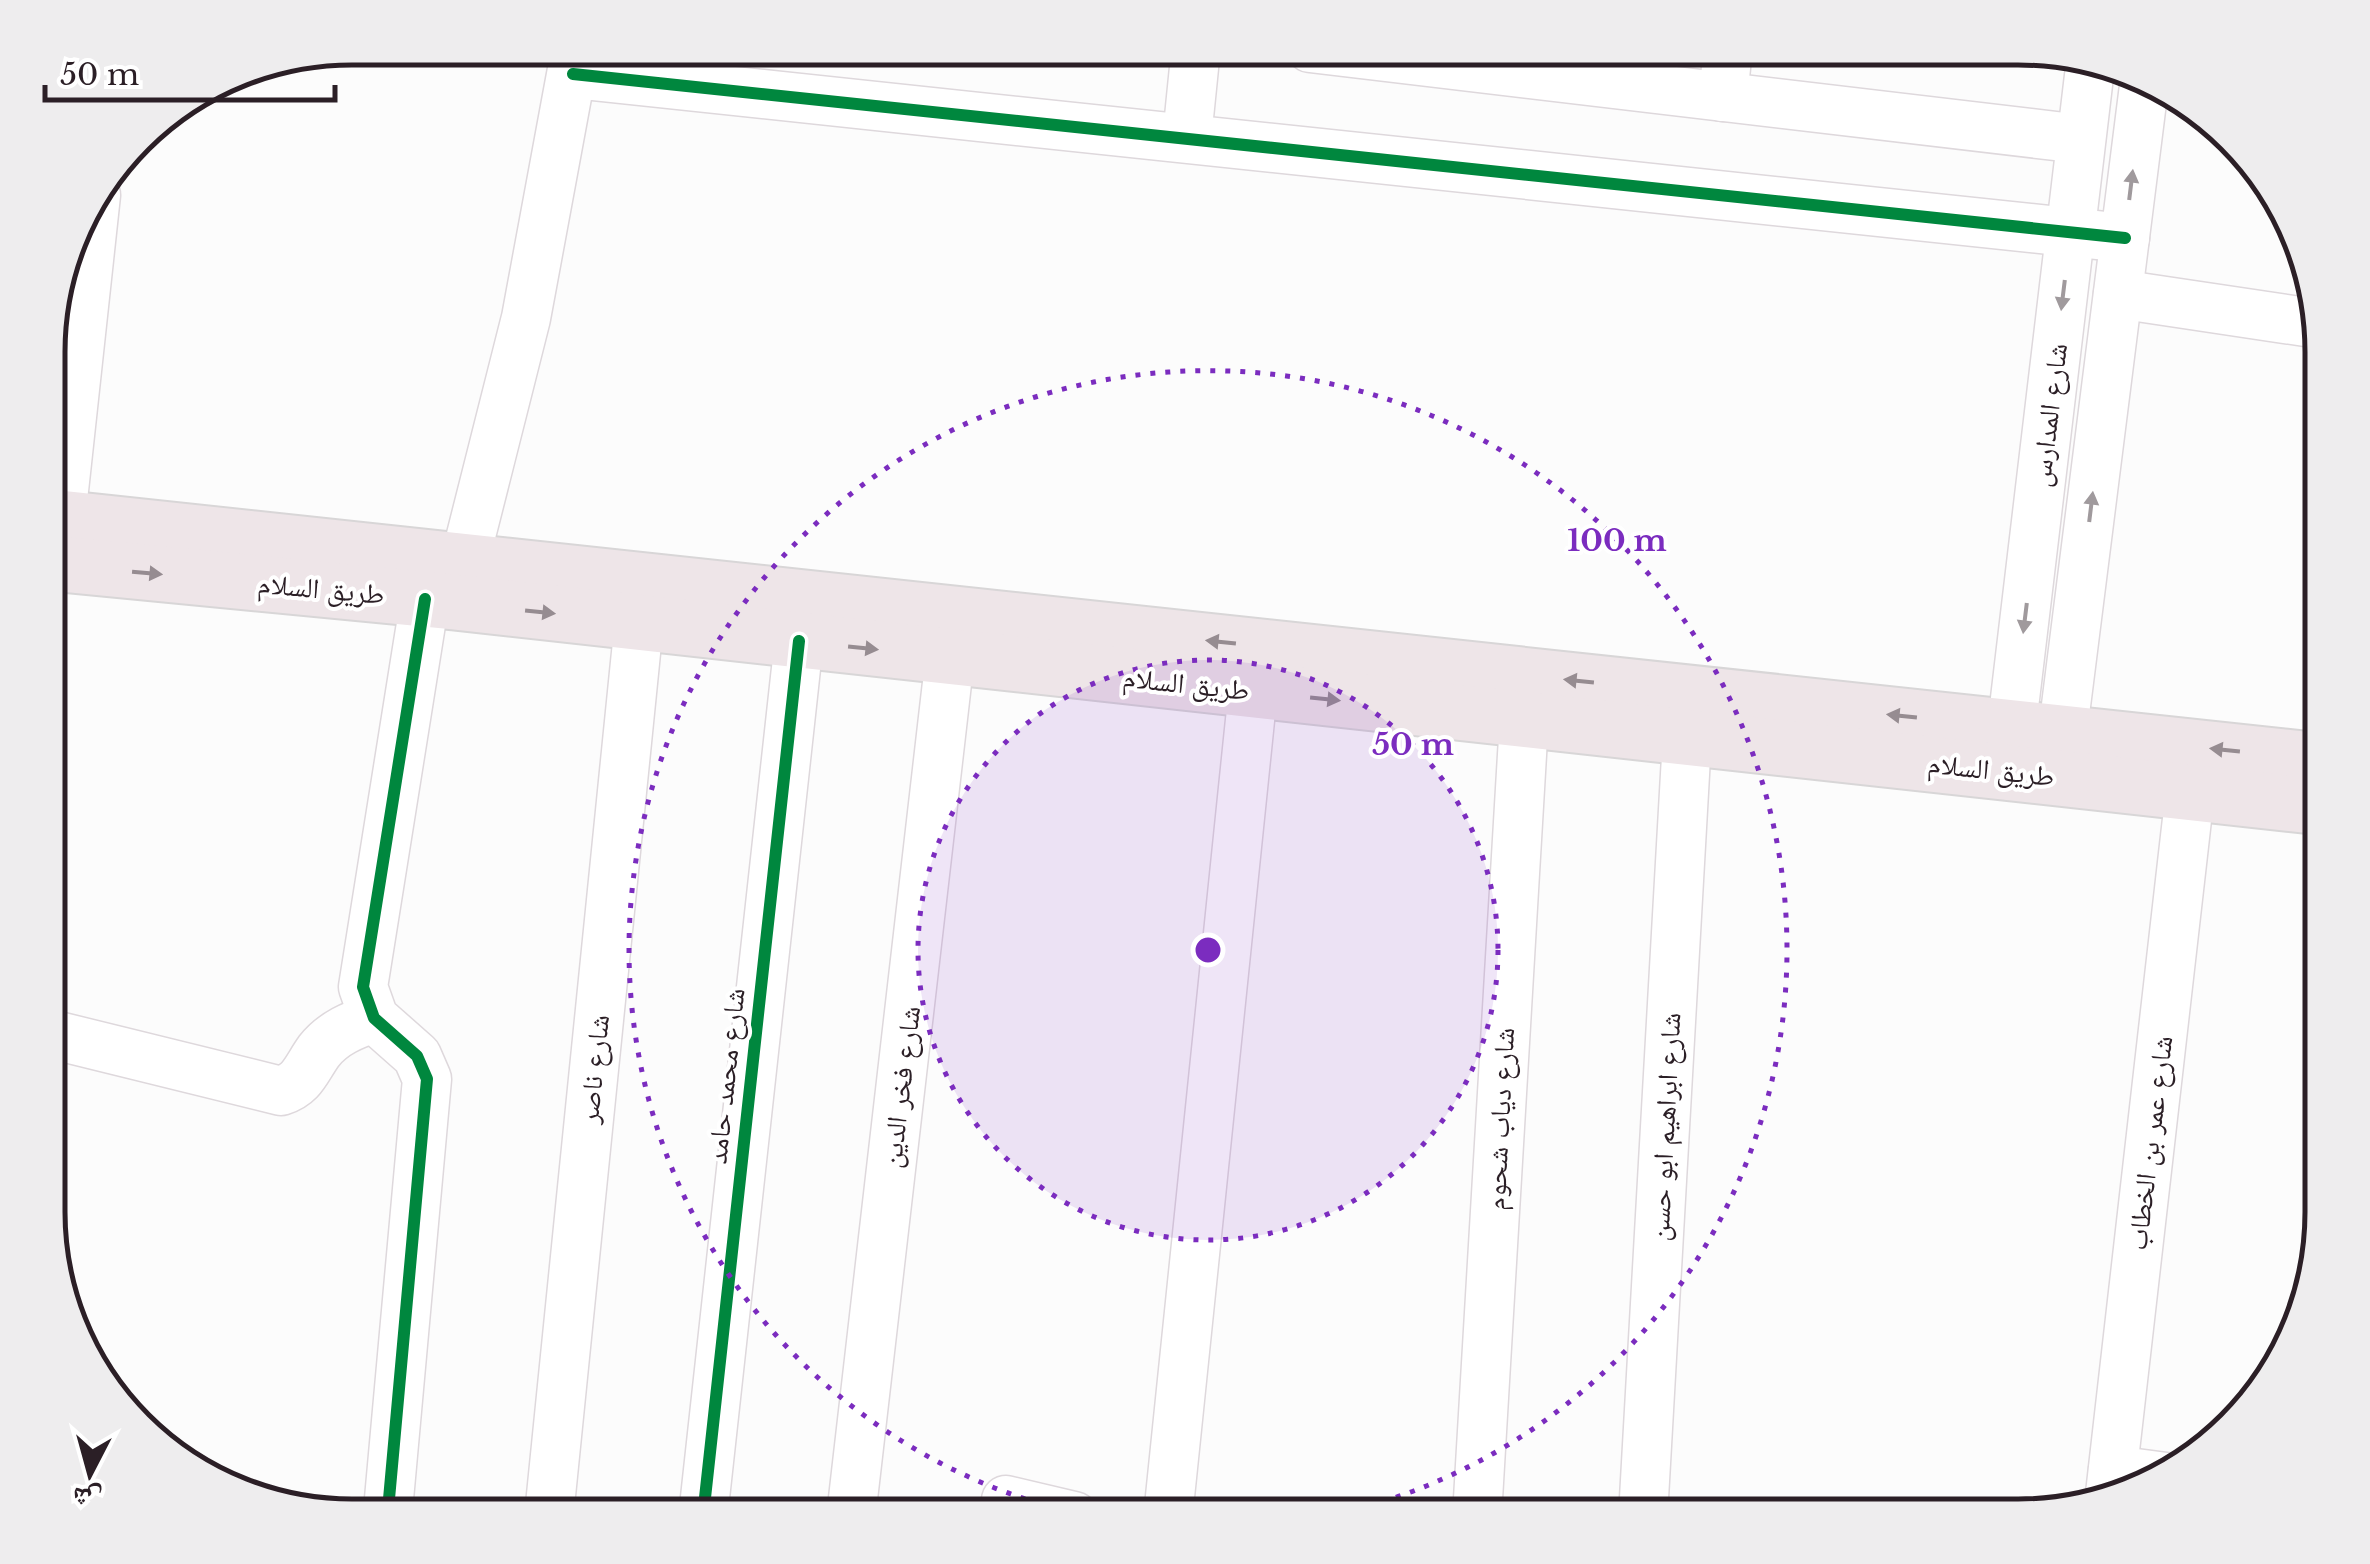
<svg xmlns="http://www.w3.org/2000/svg" width="2370" height="1564" font-family="'Libre Baskerville','Noto Naskh Arabic',serif">
<style>
.lines{fill:none;stroke-linecap:round;stroke-linejoin:round}
.minor-casing{stroke:#ded8dc;stroke-width:51}
.major-casing{stroke:#d8d6d7;stroke-width:59}
.minor{stroke:#fff;stroke-width:48}
.major{stroke:#eee5e8;stroke-width:55}
.cycleway-casing{stroke:#fff;stroke-width:19}
.cycleway{stroke:#00873e;stroke-width:12}
.oneway{fill:#a09a9d}
.oneway2{fill:#968c91}
.ring{fill:none;stroke:#7b2cbf;stroke-width:5;stroke-dasharray:5 10}
.labels{text-anchor:middle;dominant-baseline:central;stroke-width:8;stroke-linejoin:round;paint-order:stroke}
.street-label{font-size:28px;fill:#2b1f26;stroke:#fff}
.rim{fill:none;stroke:#2b1f26;stroke-width:5}
.centre{fill:#7b2cbf;stroke:#fff;stroke-width:5}
.ring-label{font-size:30px;text-anchor:middle;font-weight:bold;fill:#7b2cbf;stroke:#fff;stroke-width:8;stroke-linejoin:round;paint-order:stroke}
</style>
<rect width="100%" height="100%" fill="#fcfcfc"/>
<g class="lines">
<defs>
<g id="minor">
<polyline points="1310,48 2081,139"/>
<polyline points="573,74 2125,238"/>
<polyline points="1723,97 1728,48"/>
<polyline points="1187,137 1196,48"/>
<polyline points="2118,294 2319,324"/>
<polyline points="61,518 96,195"/>
<polyline points="455,599 526,318 576,48"/>
<polyline points="2007,766 2091,59"/>
<polyline points="2058,769 2145,78"/>
<path d="M50,1034L281,1091C303,1084 306,1069 319,1051C333,1033 353,1025 374,1018"/>
<polyline points="2113,1470 2166,1477"/>
<polyline points="2110,1494 2190,793"/>
<polyline points="389,1499 427,1079 417,1056 374,1018 363,987 425,599"/>
<polyline points="1006,1500 1074,1516"/>
<polyline points="549,1515 639,623"/>
<polyline points="703,1516 799,641"/>
<polyline points="851,1516 950,657"/>
<polyline points="1168,1516 1253,691"/>
<polyline points="1477,1516 1524,721"/>
<polyline points="1643,1516 1687,739"/>
</g>
<g id="major">
<polyline points="50,517 2322,761"/>
<polyline points="50,563 454,602 2322,807"/>
</g>
</defs>
<!-- minor casing -->
<use href="#minor" class="minor-casing"/>
<!-- major casing -->
<use href="#major" class="major-casing"/>
<!-- minor -->
<use href="#minor" class="minor"/>
<!-- major -->
<use href="#major" class="major"/>
<defs>
<g id="cycleway">
<polyline points="573,74 2125,238"/>
<polyline points="389,1499 427,1079 417,1056 374,1018 363,987 425,599"/>
<polyline points="703,1516 799,641"/>
</g>
</defs>
<!-- cycleway casing -->
<use href="#cycleway" class="cycleway-casing"/>
<!-- cycleway -->
<use href="#cycleway" class="cycleway"/>
</g>
<!-- one-way arrows -->
<defs><path id="oneway-solid" d="M-6-.8H1V-3.2L6.5 0L1 3.2V.8H-6Z" transform="scale(2.5)"/></defs>
<g class="oneway">
<use href="#oneway-solid" transform="translate(2131 185) rotate(-83)"/>
<use href="#oneway-solid" transform="translate(2063 295) rotate(97)"/>
<use href="#oneway-solid" transform="translate(2091 507) rotate(-83)"/>
<use href="#oneway-solid" transform="translate(2025 618) rotate(97)"/>
</g>
<g class="oneway2">
<use href="#oneway-solid" transform="translate(147 573) rotate(5)"/>
<use href="#oneway-solid" transform="translate(540 612) rotate(6)"/>
<use href="#oneway-solid" transform="translate(1221 642) rotate(-174)"/>
<use href="#oneway-solid" transform="translate(863 648) rotate(6)"/>
<use href="#oneway-solid" transform="translate(1579 681) rotate(-174)"/>
<use href="#oneway-solid" transform="translate(1325 699) rotate(6)"/>
<use href="#oneway-solid" transform="translate(1902 716) rotate(-174)"/>
<use href="#oneway-solid" transform="translate(2225 750) rotate(-174)"/>
</g>
<!-- distance rings -->
<circle cx="1208" cy="950" r="290" fill="#7b2cbf" fill-opacity=".12"/>
<g class="ring">
<circle cx="1208" cy="950" r="290"/>
<path d="M1083 1515A579 579 0 1 1 1333 1515"/>
</g>
<g class="labels">
<!-- street labels -->
<g class="street-label">
<text transform="translate(2049 415) rotate(-83)">شارع المدارس</text>
<text transform="translate(321 589) rotate(5)">طريق السلام</text>
<text transform="translate(1186 684) rotate(6)">طريق السلام</text>
<text transform="translate(1991 770) rotate(6)">طريق السلام</text>
<text transform="translate(594 1069) rotate(-84)">شارع ناصر</text>
<text transform="translate(726 1076) rotate(-84)">شارع محمد حامد</text>
<text transform="translate(901 1087) rotate(-83)">شارع فخر الدين</text>
<text transform="translate(1500 1119) rotate(-87)">شارع دياب شحوم</text>
<text transform="translate(1665 1127) rotate(-87)">شارع ابراهيم ابو حسن</text>
<text transform="translate(2150 1143) rotate(-83)">شارع عمر بن الخطاب</text>
</g>
</g>
<!-- crop -->
<path d="M0 0H2370V1564H0ZM352 65H2018A287 287 0 0 1 2305 352V1212A287 287 0 0 1 2018 1499H352A287 287 0 0 1 65 1212V352A287 287 0 0 1 352 65Z" fill="#eeedee" fill-rule="evenodd"/>
<path class="rim" d="M352 65H2018A287 287 0 0 1 2305 352V1212A287 287 0 0 1 2018 1499H352A287 287 0 0 1 65 1212V352A287 287 0 0 1 352 65Z"/>
<circle cx="1208" cy="950" r="15" class="centre"/>
<g class="ring-label">
<text x="1617" y="551">100 m</text>
<text x="1413" y="755">50 m</text>
</g>
<!-- north arrow -->
<g transform="translate(90 1474) rotate(186)" stroke="#ffffff" stroke-width="8" paint-order="stroke">
<path d="M0-8L18 38L0 25L-18 38Z" fill="#2b1f26"/>
<text y="-15" font-size="28" font-weight="bold" text-anchor="middle" fill="#2b1f26">ش</text>
</g>
<!-- scale -->
<path d="M45 85v15h290v-15" fill="none" stroke="#2b1f26" stroke-width="5"/>
<text x="60" y="85" font-size="30" fill="#2b1f26" stroke="#ffffff" stroke-width="8" paint-order="stroke">50 m</text>
</svg>
